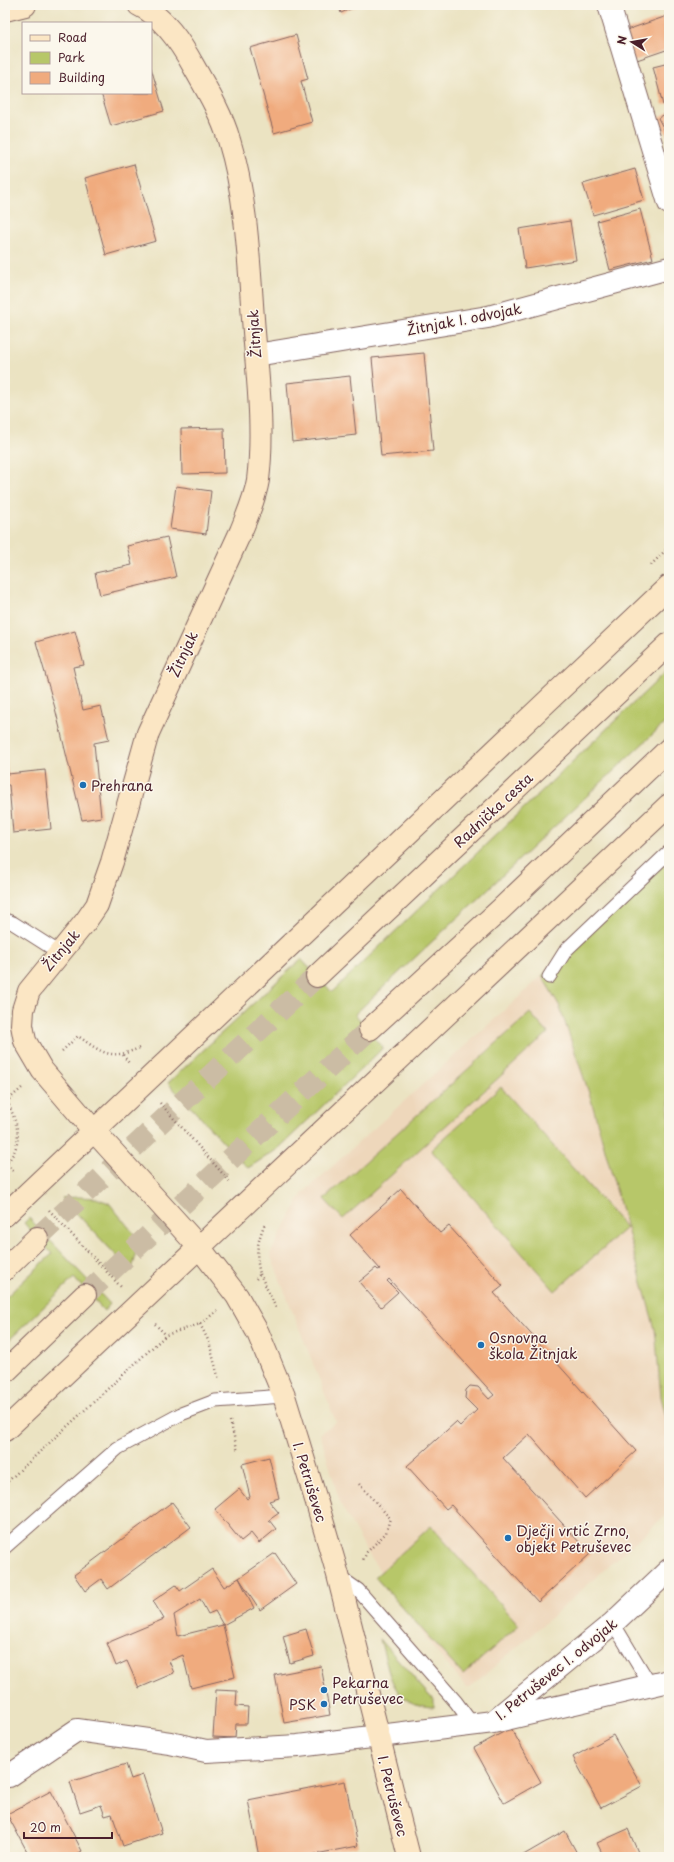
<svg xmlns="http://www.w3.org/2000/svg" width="674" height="1862" font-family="'Playpen Sans',sans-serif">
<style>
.built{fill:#eed7bb}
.green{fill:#b7c769;stroke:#80734a}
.building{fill:#f0ab7e;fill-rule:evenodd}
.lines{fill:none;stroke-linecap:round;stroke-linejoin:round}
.secondary-tunnel{stroke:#cbbca4;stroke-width:22;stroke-dasharray:22 11;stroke-linecap:butt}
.lane-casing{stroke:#826460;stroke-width:15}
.street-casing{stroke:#826460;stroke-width:24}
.secondary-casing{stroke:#826460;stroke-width:24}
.path{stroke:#826460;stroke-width:2.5;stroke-dasharray:1 3;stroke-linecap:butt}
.lane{stroke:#fff;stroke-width:13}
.street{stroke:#fff;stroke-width:22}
.secondary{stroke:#fbe6c4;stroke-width:22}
.poi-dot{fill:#1f6fb2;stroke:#fbf7ec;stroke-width:1.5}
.labels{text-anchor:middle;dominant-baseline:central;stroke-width:3;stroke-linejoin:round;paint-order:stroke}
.street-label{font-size:14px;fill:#4a1f2b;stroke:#fbf7ec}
.poi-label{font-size:14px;fill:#4a1f2b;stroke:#fbf7ec;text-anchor:start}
</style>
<rect width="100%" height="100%" fill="#fbf7ec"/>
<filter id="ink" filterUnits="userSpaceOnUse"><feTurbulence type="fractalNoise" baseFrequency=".025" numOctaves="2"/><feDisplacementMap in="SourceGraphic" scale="8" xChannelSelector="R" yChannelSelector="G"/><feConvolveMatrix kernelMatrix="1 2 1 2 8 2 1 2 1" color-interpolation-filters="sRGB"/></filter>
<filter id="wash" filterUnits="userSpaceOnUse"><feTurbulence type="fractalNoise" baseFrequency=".012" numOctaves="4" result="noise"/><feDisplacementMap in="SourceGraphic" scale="16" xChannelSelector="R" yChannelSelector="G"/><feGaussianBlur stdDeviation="0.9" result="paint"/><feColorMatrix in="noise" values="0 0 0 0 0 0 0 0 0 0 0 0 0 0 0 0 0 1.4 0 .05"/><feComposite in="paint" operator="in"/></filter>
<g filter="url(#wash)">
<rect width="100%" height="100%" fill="#ebe3c2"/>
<!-- built -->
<polygon class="built" points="542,976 559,1005 590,1096 655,1329 661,1397 669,1429 669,1512 529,1637 468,1689 432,1647 367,1552 340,1503 320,1433 336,1422 270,1254 302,1194"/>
<!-- green -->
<g class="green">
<polygon points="669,669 669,719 355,1014 383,1048 278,1149 248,1168 168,1083 301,959 332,992"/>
<polygon points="669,860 669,1429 661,1397 655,1329 590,1096 559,1005 542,976"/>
<polygon points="530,1013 548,1033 343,1219 324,1199"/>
<polygon points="501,1087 626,1228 555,1291 431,1150"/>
<polygon points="79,1197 96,1198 109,1203 135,1235 136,1256 131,1271 62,1198"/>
<polygon points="29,1218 110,1304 104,1311 74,1278 5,1344 5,1298 52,1254 24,1223"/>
<polygon points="431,1526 519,1625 463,1675 375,1577"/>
<path d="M380,1639L434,1701V1707C390,1706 390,1673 380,1639Z"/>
</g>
<g id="blocks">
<!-- building -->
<g class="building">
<polygon points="338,5 359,5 341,13"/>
<polygon points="667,16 669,23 669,49 631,62 621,32"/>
<polygon points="296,35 308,79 301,81 312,122 274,133 250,48"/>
<polygon points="669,63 669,103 663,105 653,67"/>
<polygon points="151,68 164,111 111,126 101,93 151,93"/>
<polygon points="669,112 669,139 658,118"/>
<polygon points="134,164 156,241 106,255 85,178"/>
<polygon points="635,169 644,200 593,215 583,184"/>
<polygon points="640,209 653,259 610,270 597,221"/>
<polygon points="570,221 576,260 525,268 519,229"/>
<polygon points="424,353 433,451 381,456 372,358"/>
<polygon points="350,376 356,435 292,442 287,383"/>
<polygon points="224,428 225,473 182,474 181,429"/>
<polygon points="176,486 211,491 206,534 170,529"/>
<polygon points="167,537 176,577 100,595 95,573 132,565 127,546"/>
<polygon points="75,631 84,665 73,667 83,710 101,706 109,740 94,743 101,817 82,820 55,708 36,642"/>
<polygon points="5,752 8,774 45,770 51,829 13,833 9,785 5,785"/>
<polygon points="401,1189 440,1233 449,1226 503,1286 494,1293 636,1451 585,1498 529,1434 503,1458 590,1554 538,1602 451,1505 446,1509 407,1466 456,1422 460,1426 477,1410 465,1398 466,1390 470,1386 478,1387 489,1399 494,1395 389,1279 387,1281 398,1292 381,1307 359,1282 376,1268 378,1270 380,1269 350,1235"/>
<polygon points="269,1457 279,1498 269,1501 279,1513 269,1520 276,1529 259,1543 251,1533 241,1541 215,1509 239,1489 247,1499 250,1497 242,1464"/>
<polygon points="172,1502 191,1527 108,1589 101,1579 85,1591 74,1575"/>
<polygon points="275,1553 296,1584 260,1610 239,1578"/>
<path d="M212,1569L224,1587L239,1578L254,1608L223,1625L235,1677L191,1688L183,1655L169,1661L174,1673L139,1688L127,1661L116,1666L107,1643L164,1619L153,1601L176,1585L180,1591ZM200,1599L208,1614L215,1611L223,1625L178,1636L174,1615Z"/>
<polygon points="306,1629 314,1656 290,1663 283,1636"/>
<polygon points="321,1666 330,1715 284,1723 275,1675"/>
<polygon points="216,1690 237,1691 236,1706 248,1707 247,1724 236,1724 235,1738 213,1737"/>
<polygon points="511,1728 541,1782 504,1803 474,1748"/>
<polygon points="613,1735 642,1786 601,1808 573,1757"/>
<polygon points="126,1764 131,1779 143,1775 162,1833 123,1846 112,1814 105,1816 101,1805 80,1812 70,1782"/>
<polygon points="345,1781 358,1846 300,1857 259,1857 248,1800"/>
<polygon points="51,1791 82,1851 72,1857 30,1857 7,1814"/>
<polygon points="628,1829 640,1857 604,1857 597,1843"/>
<polygon points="565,1831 579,1857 520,1857"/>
</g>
</g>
</g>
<g filter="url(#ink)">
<use href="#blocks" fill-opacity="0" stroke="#826460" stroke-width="1"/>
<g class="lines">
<!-- secondary-tunnel -->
<g class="secondary-tunnel">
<polyline points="37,1238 317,976"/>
<polyline points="85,1295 370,1029"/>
</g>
<defs>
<g id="lane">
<polyline points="5,920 13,923 60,953"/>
<polyline points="549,977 566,950 669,852"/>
<polyline points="5,1547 118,1448 181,1414 215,1401 284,1396"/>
<polyline points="338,1576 358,1590 456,1702 473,1725"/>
<polyline points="613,1623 651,1686"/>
</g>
<g id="street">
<polyline points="609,5 669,203"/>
<polyline points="256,355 488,317 669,268"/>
<polyline points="496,1719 613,1623 669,1570"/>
<polyline points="9,1776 77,1730 170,1743 206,1751 298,1746 493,1722 669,1681"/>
</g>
<g id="secondary">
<path d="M139,5C164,17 181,43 194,67C207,90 222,115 229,140C248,202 249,268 254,332C258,380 264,431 258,480C255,498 248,514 241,531L148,733L112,862L97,905L86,921L29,991L23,1010L22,1025L25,1041L42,1070L94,1131L199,1247L237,1296L258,1333L284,1396L317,1503L338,1575L409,1857"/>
<polyline points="5,10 25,5"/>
<polyline points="317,976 669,644"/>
<polyline points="370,1029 501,909 669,749"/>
<polyline points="5,1215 669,586"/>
<polyline points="5,1269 37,1238"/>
<polyline points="5,1372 85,1295"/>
<polyline points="5,1430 669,805"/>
</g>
</defs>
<!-- lane casing -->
<use href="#lane" class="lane-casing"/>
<!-- street casing -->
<use href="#street" class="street-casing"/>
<!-- secondary casing -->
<use href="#secondary" class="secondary-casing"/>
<!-- path -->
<g class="path">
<polyline points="651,565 669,547"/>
<path d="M62,1051L78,1036C105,1055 111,1060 142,1047"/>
<polyline points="123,1055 129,1063"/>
<polyline points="160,1103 231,1183"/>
<polyline points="7,1164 13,1171"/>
<path d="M5,1165C25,1143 18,1125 7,1101L23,1087"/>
<polyline points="49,1210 121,1287"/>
<polyline points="260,1274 276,1308"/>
<path d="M256,1279L260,1274C255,1253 257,1243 265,1223"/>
<polyline points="155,1324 166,1335"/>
<polyline points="200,1324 209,1342 219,1380"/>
<polyline points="230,1421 238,1452"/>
<polyline points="5,1484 166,1335 200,1324 217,1311"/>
<polyline points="359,1484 390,1518 386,1533 367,1552 362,1562"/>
</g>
<!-- lane -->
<use href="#lane" class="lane"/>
<!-- street -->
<use href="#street" class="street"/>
<!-- secondary -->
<use href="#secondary" class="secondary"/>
</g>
</g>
<!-- markers -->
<g class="poi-dot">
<circle cx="83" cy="785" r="4"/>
<circle cx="481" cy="1345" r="4"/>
<circle cx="508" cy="1538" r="4"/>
<circle cx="324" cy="1690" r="4"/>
<circle cx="324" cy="1704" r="4"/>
</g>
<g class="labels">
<!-- street labels -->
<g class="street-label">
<text transform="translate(464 319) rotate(-11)">Žitnjak I. odvojak</text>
<text transform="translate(254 334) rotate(-94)">Žitnjak</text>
<text transform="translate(183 654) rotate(-65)">Žitnjak</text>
<text transform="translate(493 810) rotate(-43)">Radnička cesta</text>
<text transform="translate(61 950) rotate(-50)">Žitnjak</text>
<text transform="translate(310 1482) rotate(73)">I. Petruševec</text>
<text transform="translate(556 1669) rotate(-39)">I. Petruševec I. odvojak</text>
<text transform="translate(393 1796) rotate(76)">I. Petruševec</text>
</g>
<!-- poi labels -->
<g class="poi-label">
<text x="91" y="785">Prehrana</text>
<text x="489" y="1337">Osnovna<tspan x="489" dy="16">škola Žitnjak</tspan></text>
<text x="516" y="1530">Dječji vrtić Zrno,<tspan x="516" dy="16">objekt Petruševec</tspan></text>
<text x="332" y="1682">Pekarna<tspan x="332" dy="16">Petruševec</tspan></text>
<text x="316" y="1704" text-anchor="end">PSK</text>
</g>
</g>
<!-- margin -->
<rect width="674" height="1862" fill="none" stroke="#fbf7ec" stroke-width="20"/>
<!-- legend -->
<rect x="22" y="22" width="130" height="72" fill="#fbf7ec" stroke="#b4a19f"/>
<rect x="30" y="35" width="20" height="6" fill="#fbe6c4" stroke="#b4a19f"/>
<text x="58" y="42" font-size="12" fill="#4a1f2b">Road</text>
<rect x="30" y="52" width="20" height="12" fill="#b7c769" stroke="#b4a19f"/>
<text x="58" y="62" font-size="12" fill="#4a1f2b">Park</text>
<rect x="30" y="72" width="20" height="12" fill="#f0ab7e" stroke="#b4a19f"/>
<text x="58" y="82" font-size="12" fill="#4a1f2b">Building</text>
<!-- north arrow -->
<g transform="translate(632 42) rotate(281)" stroke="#fbf7ec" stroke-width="3" paint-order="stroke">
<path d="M0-3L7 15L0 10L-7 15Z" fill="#4a1f2b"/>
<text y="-6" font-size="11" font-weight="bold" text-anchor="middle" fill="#4a1f2b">N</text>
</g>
<!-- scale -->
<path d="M24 1832v6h88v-6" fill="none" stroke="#4a1f2b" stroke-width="2"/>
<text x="30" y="1832" font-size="12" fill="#4a1f2b" stroke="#fbf7ec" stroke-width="3" paint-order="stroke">20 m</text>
</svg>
